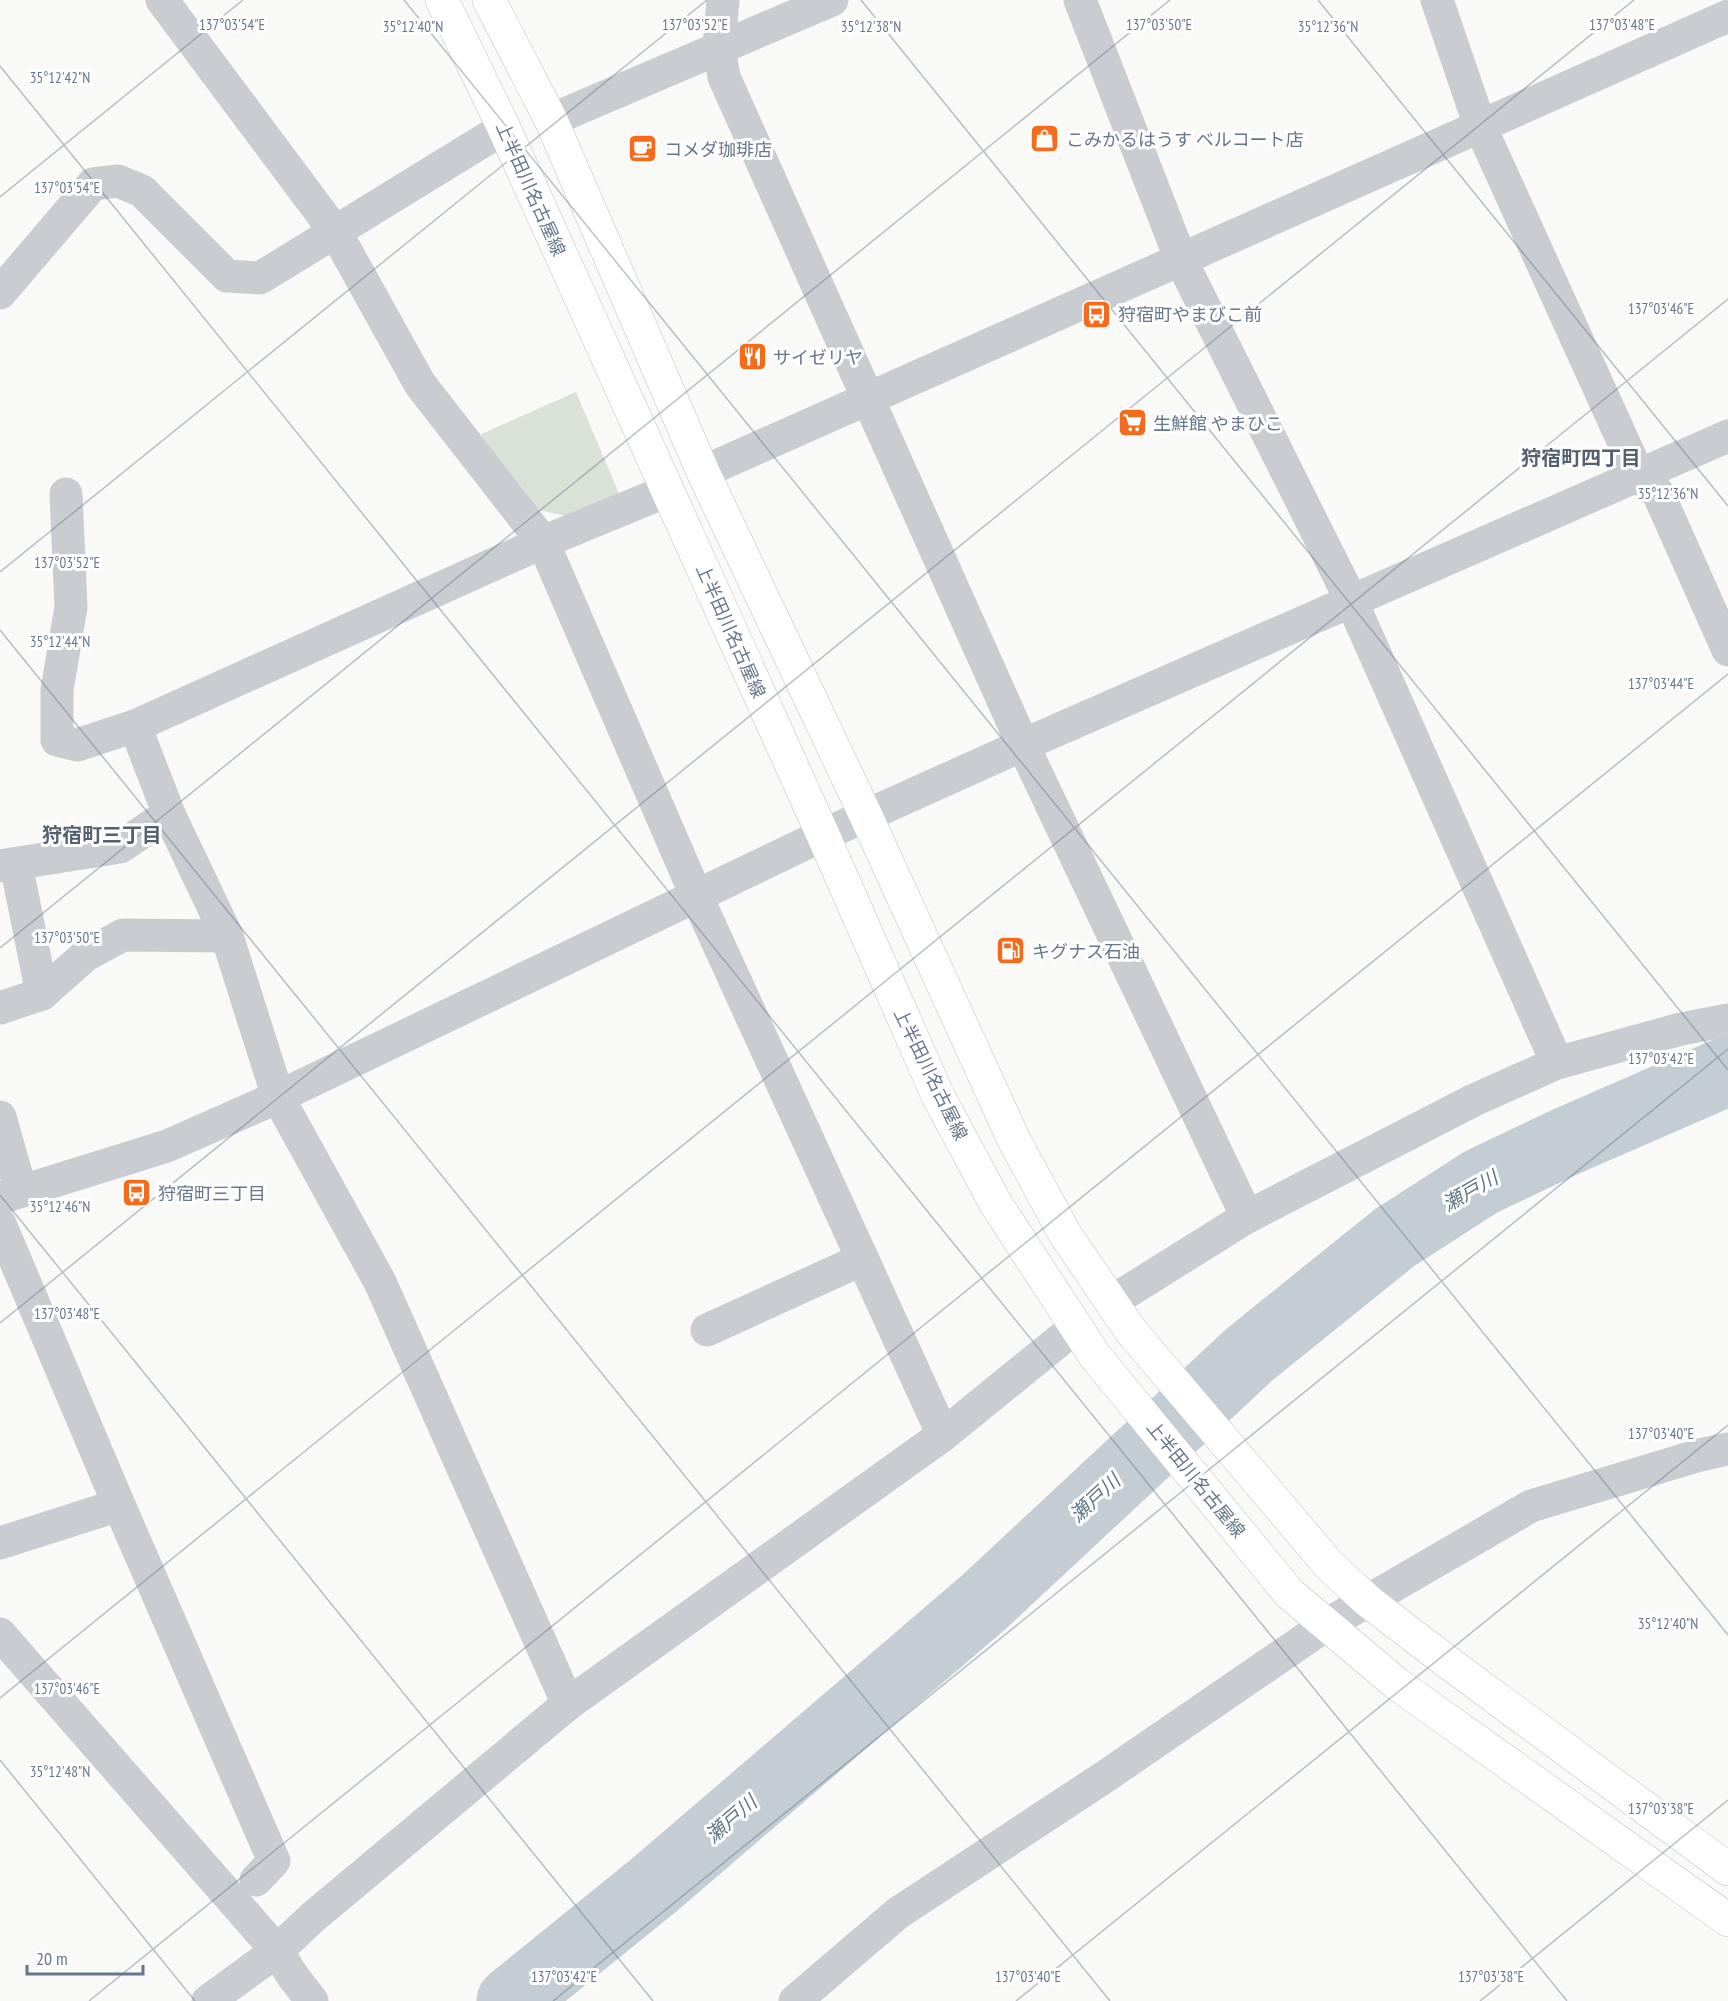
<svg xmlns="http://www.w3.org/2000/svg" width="1728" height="2001" font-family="'PT Sans Narrow','Noto Sans JP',sans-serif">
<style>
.green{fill:#dae2d8}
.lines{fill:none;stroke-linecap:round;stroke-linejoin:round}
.river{stroke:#c3cdd3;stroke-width:69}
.secondary-casing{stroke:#bdc1c7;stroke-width:34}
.street{stroke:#c9ccd1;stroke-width:33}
.secondary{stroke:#fff;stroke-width:33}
.ticks{fill:none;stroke:#66768b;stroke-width:1.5;stroke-opacity:0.45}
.labels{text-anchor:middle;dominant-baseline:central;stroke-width:6;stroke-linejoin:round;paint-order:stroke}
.poi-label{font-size:18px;fill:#66768b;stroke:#fff;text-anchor:start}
.street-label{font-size:18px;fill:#66768b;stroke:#fff}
.neighbourhood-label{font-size:20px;font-weight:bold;fill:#546070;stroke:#fff}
.water-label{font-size:20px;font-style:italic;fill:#627786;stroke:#fff}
.ticks-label{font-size:15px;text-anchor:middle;fill:#66768b;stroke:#fff;stroke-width:6;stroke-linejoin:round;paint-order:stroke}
</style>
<rect width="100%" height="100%" fill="#f9faf7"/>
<!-- green -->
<polygon class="green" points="576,392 621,498 567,516 522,507 481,434"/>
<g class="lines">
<!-- river -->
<polyline class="river" points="511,2001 653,1886 984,1602 1249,1355 1394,1238 1481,1182 1565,1142 1728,1071"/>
<defs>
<g id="secondary">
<polyline points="442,0 504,128 823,835 938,1096 996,1204 1095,1356 1289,1593 1397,1684 1728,1920"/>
<polyline points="489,0 551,120 703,472 866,816 1014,1140 1065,1234 1131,1331 1330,1566 1368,1601 1446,1661 1728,1869"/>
</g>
</defs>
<!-- secondary casing -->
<use href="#secondary" class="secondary-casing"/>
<!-- street -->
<g class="street">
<polyline points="162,0 336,233 420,384 543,542 696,895 943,1435"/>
<polyline points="723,0 719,48 724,77 1023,745 1247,1217"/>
<polyline points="1080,0 1181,260 1351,600 1557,1063"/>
<polyline points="1437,0 1480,126 1639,476 1658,493 1728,650"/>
<polyline points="551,120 832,0"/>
<polyline points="0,293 93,184 118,181 142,191 227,276 260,278 504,128"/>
<polyline points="703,472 1728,16"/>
<polyline points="66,494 71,607 57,690 57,740 77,745 135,726"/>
<polyline points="16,864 42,994"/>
<polyline points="0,866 120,847 169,814"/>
<polyline points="0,1008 42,994 86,955 123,935 227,936"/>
<polyline points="0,1117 21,1191"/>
<polyline points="0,1198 167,1146 278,1097 823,835 1023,745 1728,436"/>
<polyline points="0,1224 119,1505 274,1861 256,1880"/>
<polyline points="1111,1302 1247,1217 1474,1100 1557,1063 1681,1029 1728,1020"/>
<polyline points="707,1330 863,1259"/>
<polyline points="0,1543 119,1505"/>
<polyline points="0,1634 277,1951 292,1975 312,2001"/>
<polyline points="568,1704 380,1282 278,1097 227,936 169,814 135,726 543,542 667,491"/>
<polyline points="208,2001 277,1951 313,1917 568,1704 943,1435 1076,1327"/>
<polyline points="795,2001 898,1913 1106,1776 1326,1625 1531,1506 1700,1455 1728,1449"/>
</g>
<!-- secondary -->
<use href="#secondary" class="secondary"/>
</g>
<!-- ticks -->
<path class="ticks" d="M404,0L1728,1635M861,0L1728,1070M1318,0L1728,506M0,66L1567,2001M0,197L243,0M0,572L707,0M0,630L1110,2001M0,948L1170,0M0,1195L653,2001M0,1323L1634,0M0,1698L1728,299M0,1760L195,2001M89,2001L1728,674M553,2001L1728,1049M1016,2001L1728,1425M1480,2001L1728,1800"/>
<!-- icons -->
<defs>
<symbol id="shop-square" viewBox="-11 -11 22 22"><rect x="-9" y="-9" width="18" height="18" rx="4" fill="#f56b1c" stroke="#fff"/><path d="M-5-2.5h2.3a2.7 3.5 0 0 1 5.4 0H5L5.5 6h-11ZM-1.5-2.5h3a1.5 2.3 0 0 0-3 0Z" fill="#fff"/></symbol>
<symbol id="cafe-square" viewBox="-11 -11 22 22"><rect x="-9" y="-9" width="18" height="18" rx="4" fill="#f56b1c" stroke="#fff"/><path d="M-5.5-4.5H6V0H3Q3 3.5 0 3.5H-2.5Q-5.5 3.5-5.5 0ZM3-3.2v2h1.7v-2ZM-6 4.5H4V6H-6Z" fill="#fff"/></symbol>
<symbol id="bus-square" viewBox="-11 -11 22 22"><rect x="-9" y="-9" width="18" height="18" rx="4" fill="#f56b1c" stroke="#fff"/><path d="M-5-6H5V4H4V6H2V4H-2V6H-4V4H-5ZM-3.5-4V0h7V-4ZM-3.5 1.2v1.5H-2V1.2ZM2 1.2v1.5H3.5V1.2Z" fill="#fff"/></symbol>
<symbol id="restaurant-square" viewBox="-11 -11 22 22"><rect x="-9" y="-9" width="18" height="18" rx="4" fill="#f56b1c" stroke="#fff"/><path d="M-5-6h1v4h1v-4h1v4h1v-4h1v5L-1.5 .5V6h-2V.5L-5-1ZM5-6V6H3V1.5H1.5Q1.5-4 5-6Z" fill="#fff"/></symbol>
<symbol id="supermarket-square" viewBox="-11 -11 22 22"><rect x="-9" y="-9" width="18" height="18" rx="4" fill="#f56b1c" stroke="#fff"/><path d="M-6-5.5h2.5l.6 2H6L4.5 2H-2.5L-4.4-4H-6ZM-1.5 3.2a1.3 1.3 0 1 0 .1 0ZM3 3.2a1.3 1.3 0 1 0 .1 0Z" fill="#fff"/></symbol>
<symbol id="fuel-square" viewBox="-11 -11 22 22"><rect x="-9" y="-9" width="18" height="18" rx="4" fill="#f56b1c" stroke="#fff"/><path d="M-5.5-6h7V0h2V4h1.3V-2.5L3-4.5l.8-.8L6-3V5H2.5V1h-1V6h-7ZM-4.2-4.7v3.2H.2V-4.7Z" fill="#fff"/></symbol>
</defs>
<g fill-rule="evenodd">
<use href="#shop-square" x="1028" y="122" width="33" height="33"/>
<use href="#cafe-square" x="626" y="132" width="33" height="33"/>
<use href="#bus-square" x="1080" y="298" width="33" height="33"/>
<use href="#restaurant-square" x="736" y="340" width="33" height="33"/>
<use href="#supermarket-square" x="1116" y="406" width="33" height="33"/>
<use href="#fuel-square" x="994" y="934" width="33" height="33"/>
<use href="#bus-square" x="120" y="1176" width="33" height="33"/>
</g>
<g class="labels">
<!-- poi labels -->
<g class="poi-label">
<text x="1066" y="139">こみかるはうす ベルコート店</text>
<text x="664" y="149">コメダ珈琲店</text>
<text x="1118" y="314">狩宿町やまびこ前</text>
<text x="773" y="357">サイゼリヤ</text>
<text x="1153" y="423">生鮮館 やまひこ</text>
<text x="1032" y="951">キグナス石油</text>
<text x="158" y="1193">狩宿町三丁目</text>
</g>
<!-- street labels -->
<g class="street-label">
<text transform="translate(531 189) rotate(66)">上半田川名古屋線</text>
<text transform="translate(731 631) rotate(66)">上半田川名古屋線</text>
<text transform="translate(931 1074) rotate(64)">上半田川名古屋線</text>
<text transform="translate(1196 1479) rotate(51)">上半田川名古屋線</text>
</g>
<!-- neighbourhood labels -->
<g class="neighbourhood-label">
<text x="1581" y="458">狩宿町四丁目</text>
<text x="102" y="835">狩宿町三丁目</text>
</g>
<!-- water labels -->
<g class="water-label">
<text transform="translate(1470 1191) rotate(-30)">瀬戸川</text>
<text transform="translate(1095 1498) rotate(-43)">瀬戸川</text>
<text transform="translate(731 1819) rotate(-41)">瀬戸川</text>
</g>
</g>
<g class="ticks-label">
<text x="232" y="30">137°03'54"E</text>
<text x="695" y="30">137°03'52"E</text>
<text x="1159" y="30">137°03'50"E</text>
<text x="1622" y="30">137°03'48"E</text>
<text x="871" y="32">35°12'38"N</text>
<text x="413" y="32">35°12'40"N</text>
<text x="1328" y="32">35°12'36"N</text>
<text x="60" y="83">35°12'42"N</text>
<text x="67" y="193">137°03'54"E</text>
<text x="1661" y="314">137°03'46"E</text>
<text x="1668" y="499">35°12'36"N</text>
<text x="67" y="568">137°03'52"E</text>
<text x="60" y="647">35°12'44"N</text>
<text x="1661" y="689">137°03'44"E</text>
<text x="67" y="943">137°03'50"E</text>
<text x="1661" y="1064">137°03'42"E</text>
<text x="60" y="1212">35°12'46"N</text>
<text x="67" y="1319">137°03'48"E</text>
<text x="1661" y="1439">137°03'40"E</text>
<text x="1668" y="1629">35°12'40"N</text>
<text x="67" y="1694">137°03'46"E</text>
<text x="60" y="1777">35°12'48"N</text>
<text x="1661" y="1814">137°03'38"E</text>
<text x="564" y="1982">137°03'42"E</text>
<text x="1028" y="1982">137°03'40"E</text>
<text x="1491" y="1982">137°03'38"E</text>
</g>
<!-- scale -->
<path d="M27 1965v9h116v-9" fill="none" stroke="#66768b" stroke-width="3"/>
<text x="36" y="1965" font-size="18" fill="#66768b" stroke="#ffffff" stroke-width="4.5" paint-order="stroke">20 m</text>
</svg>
